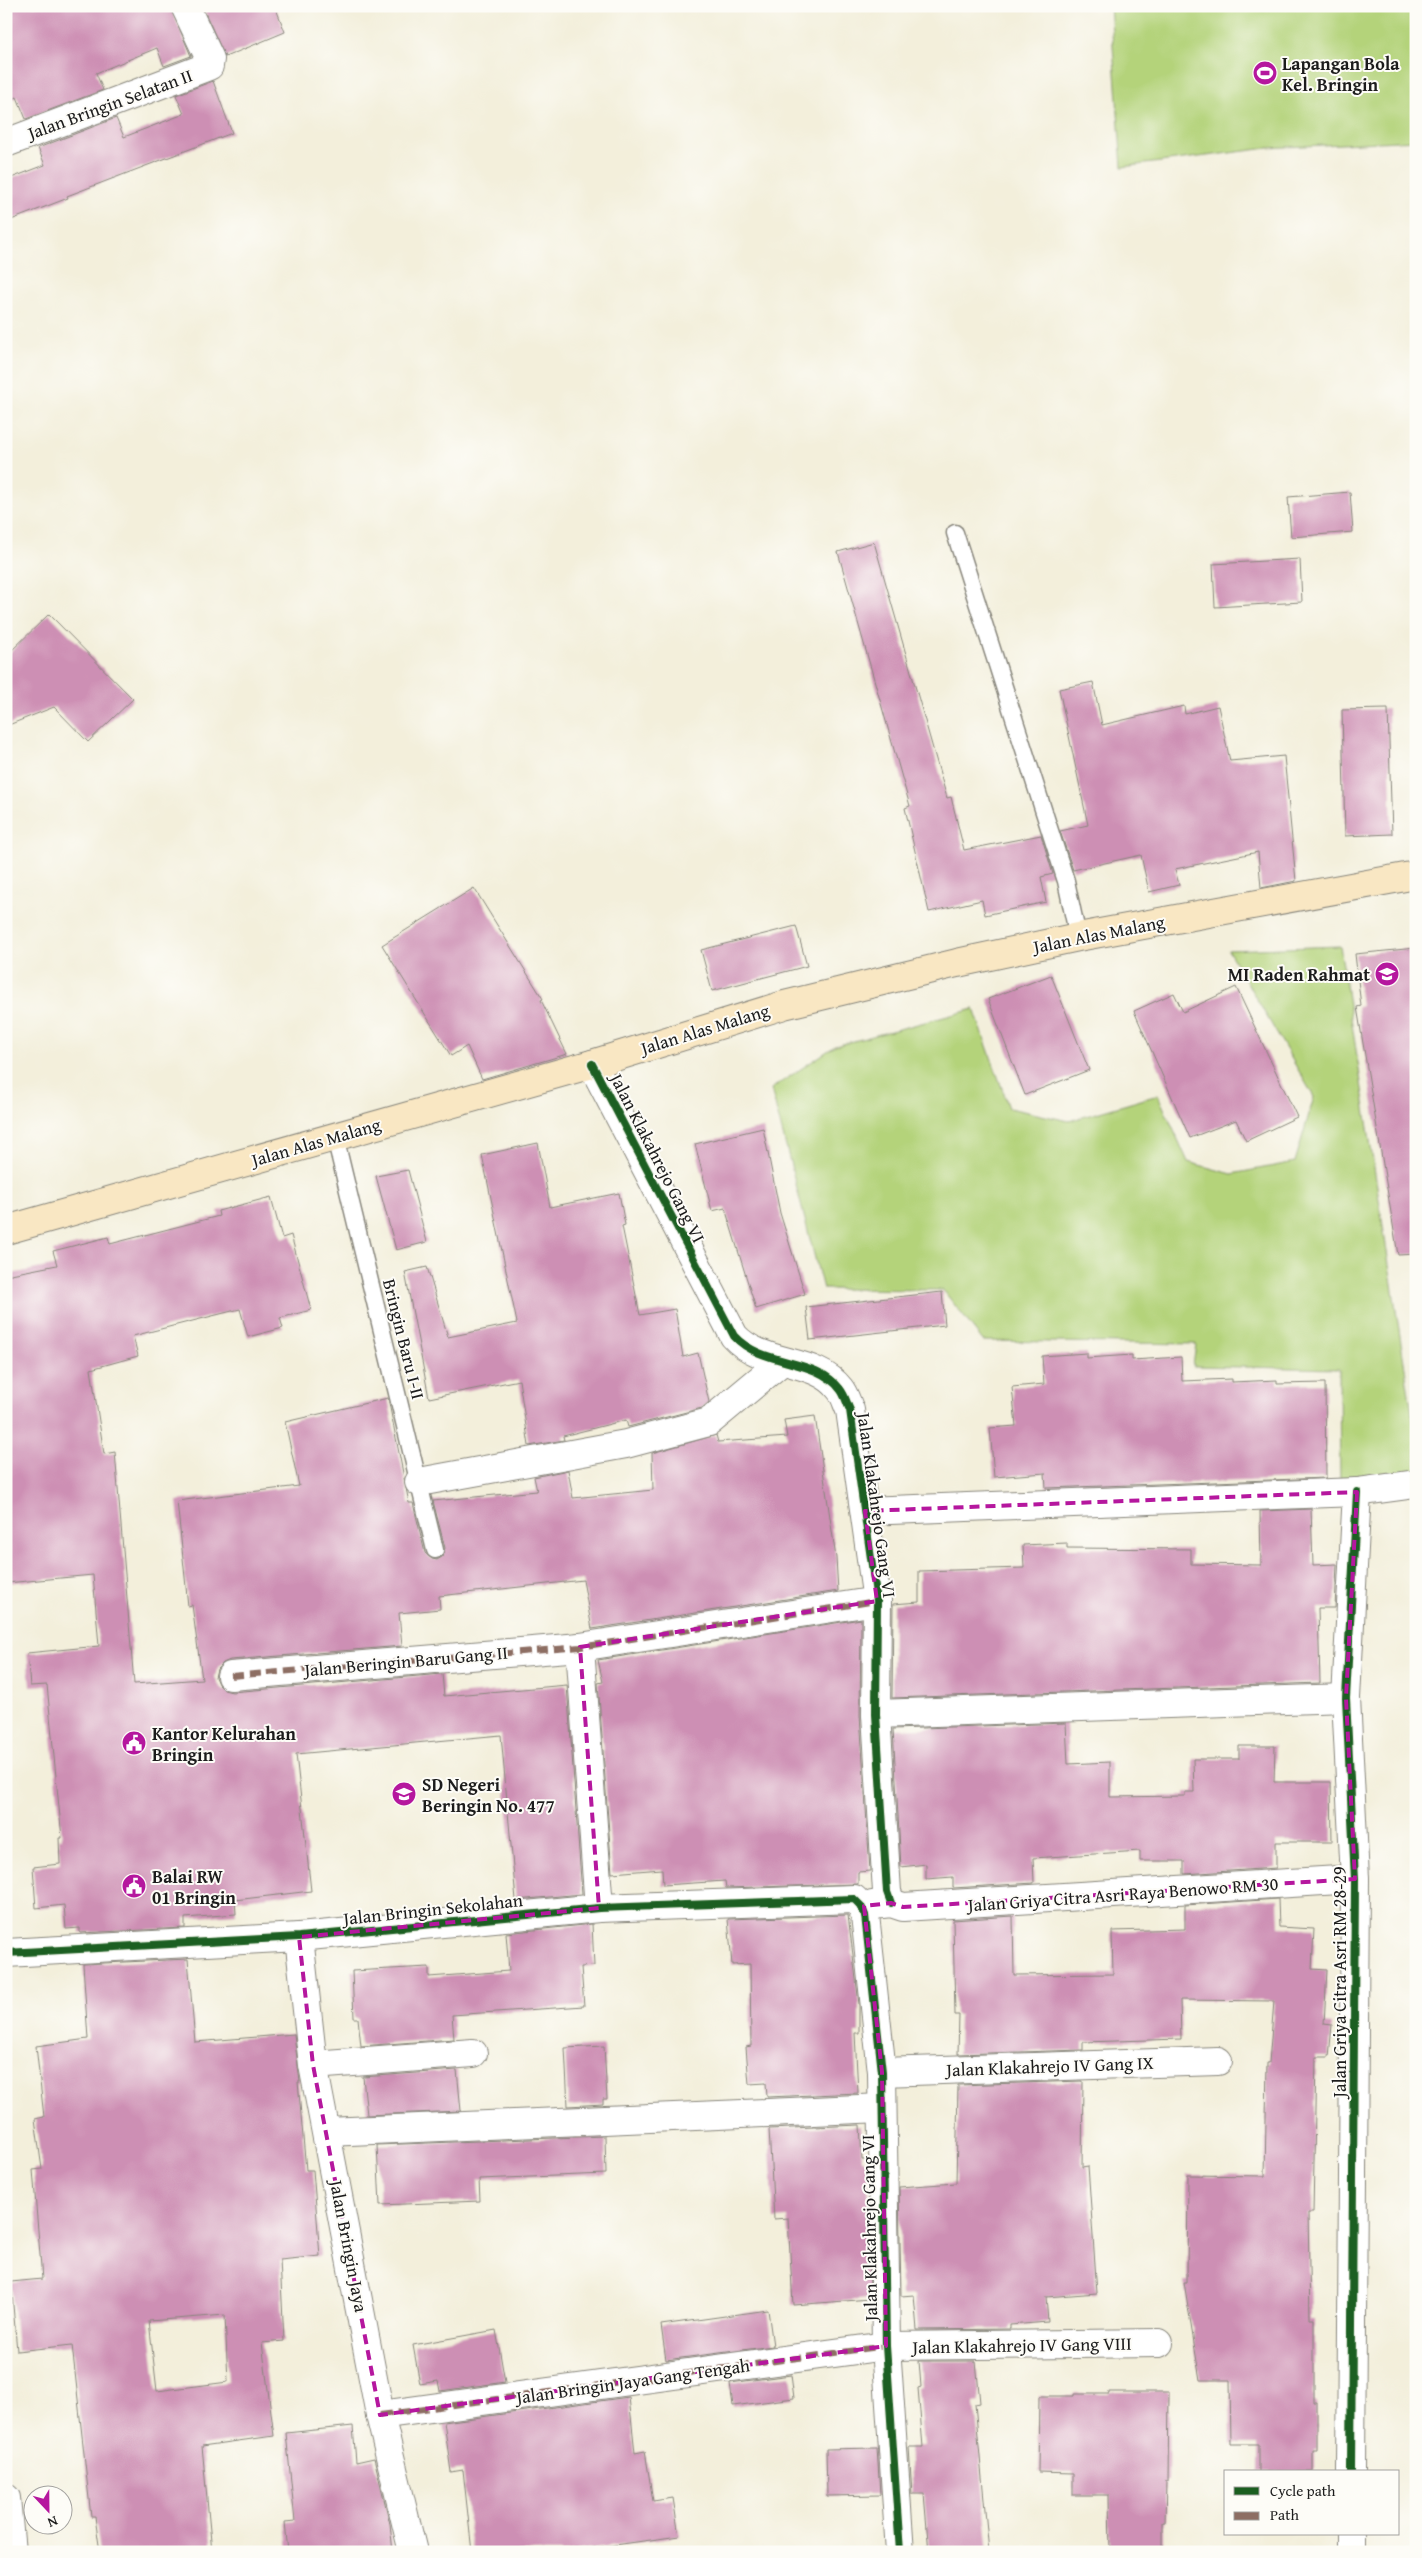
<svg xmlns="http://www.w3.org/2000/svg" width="1422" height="2558" font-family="'Gentium Book Plus',serif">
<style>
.green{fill:#b4d37a;stroke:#68784b}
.building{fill:#cd8fb4;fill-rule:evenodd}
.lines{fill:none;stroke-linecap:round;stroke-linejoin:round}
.service-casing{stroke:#88867c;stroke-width:19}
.minor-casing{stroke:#88867c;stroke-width:30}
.tertiary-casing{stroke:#88867c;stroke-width:30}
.secondary-casing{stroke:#88867c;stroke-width:30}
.service{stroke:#fff;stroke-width:16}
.minor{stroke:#fff;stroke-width:28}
.tertiary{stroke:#fff;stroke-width:28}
.secondary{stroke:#f9e7c3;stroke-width:28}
.quiet{stroke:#8d6e63;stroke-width:6;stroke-dasharray:12 6;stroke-linecap:butt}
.cycleway-casing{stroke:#fdfcf7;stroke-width:11}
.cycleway{stroke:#1b5e20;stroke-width:8}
.marked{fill:none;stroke:#b5179e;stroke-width:4;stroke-dasharray:10 6;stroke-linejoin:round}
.labels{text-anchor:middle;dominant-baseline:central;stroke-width:4;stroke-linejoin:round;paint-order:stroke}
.poi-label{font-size:18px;font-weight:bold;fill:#1c1c1c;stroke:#fdfcf7;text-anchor:start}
.street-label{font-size:18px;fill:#1c1c1c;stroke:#fdfcf7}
</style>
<rect width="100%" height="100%" fill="#fdfcf7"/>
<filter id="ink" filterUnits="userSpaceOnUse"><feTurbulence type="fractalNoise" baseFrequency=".02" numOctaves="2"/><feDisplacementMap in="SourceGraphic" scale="10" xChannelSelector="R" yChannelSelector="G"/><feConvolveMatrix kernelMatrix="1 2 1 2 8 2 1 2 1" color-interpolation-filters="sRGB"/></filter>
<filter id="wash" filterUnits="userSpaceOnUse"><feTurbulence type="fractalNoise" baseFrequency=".0096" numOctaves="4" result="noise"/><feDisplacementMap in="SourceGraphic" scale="20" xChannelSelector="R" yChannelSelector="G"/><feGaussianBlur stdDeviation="1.12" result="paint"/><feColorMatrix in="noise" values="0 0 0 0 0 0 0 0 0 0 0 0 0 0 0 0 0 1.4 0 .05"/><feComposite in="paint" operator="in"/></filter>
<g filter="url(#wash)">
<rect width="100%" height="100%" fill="#f3efdb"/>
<!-- green -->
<g class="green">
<polygon points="1110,6 1416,6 1416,140 1268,148 1122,167"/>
<polygon points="1340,946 1416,1440 1416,1487 1340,1492 1339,1369 1193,1366 1196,1344 983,1341 943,1290 823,1289 771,1089 835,1046 974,1009 1009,1108 1069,1121 1158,1095 1188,1162 1232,1174 1295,1162 1314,1097 1228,950"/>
</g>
<g id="blocks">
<!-- building -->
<g class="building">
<polygon points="6,6 170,6 191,56 164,66 157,48 96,73 103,90 26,119 17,97 6,102"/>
<polygon points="202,6 275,6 285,32 225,57"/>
<polygon points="213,81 232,133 67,196 68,198 6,222 6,180 45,165 38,148 116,118 124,137 184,114 176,95"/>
<polygon points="1350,492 1353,532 1291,537 1288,497"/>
<polygon points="874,542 947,798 951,797 964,850 1041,835 1053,874 1041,877 1046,902 985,915 982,900 929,912 905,808 910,806 838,552"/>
<polygon points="1300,559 1302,602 1215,607 1213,564"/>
<polygon points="49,614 133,699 88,742 54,707 6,726 6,656"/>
<polygon points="1093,682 1102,725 1184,706 1185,714 1218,706 1230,761 1284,756 1296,881 1261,888 1258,852 1175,869 1179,885 1149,892 1141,855 1073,870 1060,831 1088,825 1059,689"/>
<polygon points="1388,709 1392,834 1345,836 1342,710"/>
<polygon points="474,888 543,999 541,1000 567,1054 482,1079 467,1046 451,1056 382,945"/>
<polygon points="796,926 807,966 712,991 701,950"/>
<polygon points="1416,948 1416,1254 1398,1255 1357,1007 1361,1006 1355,954"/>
<polygon points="1051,975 1089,1070 1025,1095 988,999"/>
<polygon points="1236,987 1297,1117 1246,1141 1236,1120 1190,1138 1134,1011 1174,993 1183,1012"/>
<polygon points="763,1128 780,1213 805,1294 756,1309 725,1208 712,1211 695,1144"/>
<polygon points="538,1143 550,1207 619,1193 625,1225 622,1226 640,1315 675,1309 683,1357 698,1353 709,1402 702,1408 628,1427 626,1420 563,1436 564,1440 529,1446 519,1380 429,1398 405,1272 427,1267 448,1337 517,1323 482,1155"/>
<polygon points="408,1170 427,1242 396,1250 376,1176"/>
<polygon points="271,1197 282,1238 291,1235 311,1310 280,1318 283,1328 248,1337 240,1309 133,1336 138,1356 91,1369 104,1454 115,1452 134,1684 202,1679 192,1605 188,1606 177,1501 299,1486 285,1422 388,1398 409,1503 413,1503 425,1553 432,1559 437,1560 442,1557 445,1548 433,1501 537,1491 534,1477 568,1470 573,1498 653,1490 652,1453 716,1435 718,1442 787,1437 784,1420 815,1416 836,1558 838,1591 592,1629 583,1580 439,1596 440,1609 399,1613 402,1646 230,1660 223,1663 217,1669 215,1677 218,1684 224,1690 232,1692 442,1674 444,1696 567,1685 582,1894 516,1900 501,1735 296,1754 311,1891 235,1900 236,1914 185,1918 185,1928 80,1933 80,1928 66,1929 64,1905 36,1908 33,1867 60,1864 59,1838 62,1838 47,1685 30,1686 27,1653 99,1646 93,1575 6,1583 6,1275 57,1265 53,1251 108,1237 110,1244 219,1216 218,1211"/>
<polygon points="942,1292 945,1325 810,1340 806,1307"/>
<polygon points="1087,1353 1087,1358 1132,1355 1132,1360 1181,1357 1182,1381 1232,1379 1232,1382 1277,1380 1277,1384 1325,1383 1326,1478 1046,1488 1045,1473 994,1477 990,1428 1016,1426 1012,1387 1044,1384 1042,1356"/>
<polygon points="1311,1509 1313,1565 1337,1564 1335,1608 1318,1608 1320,1683 892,1698 893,1604 919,1602 919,1571 1024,1568 1023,1545 1067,1543 1067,1548 1191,1549 1191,1564 1261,1565 1260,1511"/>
<polygon points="861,1619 860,1715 870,1871 858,1872 858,1884 726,1888 725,1881 663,1885 662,1869 612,1873 598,1683 603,1682 598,1660"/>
<polygon points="1066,1723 1068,1764 1110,1762 1110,1797 1185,1796 1185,1792 1194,1792 1193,1759 1239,1759 1239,1746 1275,1746 1274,1782 1331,1782 1332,1842 1276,1842 1276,1868 1184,1874 1184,1861 1140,1861 1140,1851 1033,1858 1034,1883 953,1888 953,1877 926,1879 926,1864 901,1867 893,1729"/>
<polygon points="1278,1899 1279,1927 1314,1929 1312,1969 1327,1970 1324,2024 1332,2025 1329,2057 1316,2057 1313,2213 1308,2213 1310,2319 1314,2319 1314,2402 1317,2402 1317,2450 1313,2450 1313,2472 1258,2472 1258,2444 1231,2444 1230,2380 1200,2380 1184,2282 1187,2282 1188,2175 1265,2176 1267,2063 1269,2063 1274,2001 1180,2000 1181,2039 1083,2042 1083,2050 958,2054 959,2015 955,2015 953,1920 1013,1916 1014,1975 1113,1974 1112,1931 1185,1929 1185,1905"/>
<polygon points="848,1915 859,2004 859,2033 855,2033 858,2093 767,2097 766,2083 749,2084 746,2047 751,2046 750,1964 732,1965 728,1919"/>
<polygon points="592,1924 594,1966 581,1967 584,2006 452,2015 454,2039 361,2046 358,2018 354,2018 352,1971 429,1967 429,1977 509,1971 506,1933"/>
<path d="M188,1959L195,2042L294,2034L300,2082H298L306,2170H313L320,2256L280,2260L284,2341L262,2343L274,2436L202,2446L212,2552H100L95,2517H91L72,2345L17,2351L11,2282L42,2279L33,2170L42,2169L35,2119L44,2117L36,2046L88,2039L83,1964ZM225,2315L228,2382L157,2391L149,2321Z"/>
<polygon points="604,2046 607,2099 603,2099 603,2104 568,2106 565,2048"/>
<polygon points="457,2070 461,2111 367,2115 363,2077"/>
<polygon points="1083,2081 1082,2167 1088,2166 1097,2293 1046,2297 1048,2322 1010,2325 1010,2329 917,2330 914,2295 901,2296 899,2187 956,2183 958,2085"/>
<polygon points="860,2125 862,2160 868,2160 870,2299 793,2305 788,2218 774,2219 769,2129"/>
<polygon points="605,2136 606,2174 479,2179 480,2201 380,2205 377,2145"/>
<polygon points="768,2310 773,2346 666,2360 661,2325"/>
<polygon points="496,2330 505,2382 440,2391 438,2381 420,2384 413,2345"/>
<polygon points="919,2361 976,2361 980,2403 975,2404 989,2552 929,2552 924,2494 912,2494 909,2447 923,2447 918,2388 921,2387"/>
<polygon points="791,2375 794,2398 733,2406 730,2383"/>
<polygon points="1109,2392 1169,2392 1168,2481 1166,2481 1165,2522 1163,2522 1163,2552 1110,2552 1109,2495 1073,2495 1073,2473 1038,2472 1039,2396 1074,2396 1074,2394 1109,2394"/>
<polygon points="629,2397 635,2453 645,2451 653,2501 673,2498 679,2536 565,2552 472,2552 463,2470 451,2472 444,2422"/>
<polygon points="353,2426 356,2462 374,2458 390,2524 393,2552 288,2552 285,2522 295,2521 286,2433"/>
<polygon points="877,2448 880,2495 827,2496 826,2449"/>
</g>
</g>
</g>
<g filter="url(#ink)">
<use href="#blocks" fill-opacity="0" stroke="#88867c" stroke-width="1"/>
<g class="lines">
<defs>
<g id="service">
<polyline points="955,533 1066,881 1078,937"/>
<polyline points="335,1137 435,1550"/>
</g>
<g id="minor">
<polyline points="6,143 209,66 210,59 185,6"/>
<path d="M592,1064L734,1336C762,1367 816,1357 840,1389C845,1395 847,1404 850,1410L877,1601L876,1714L887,1892L891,1903"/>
<polyline points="419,1482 626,1444 709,1422 781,1362"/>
<polyline points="865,1511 1357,1492 1416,1484"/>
<polyline points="580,1647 599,1908"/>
<polyline points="231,1676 580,1647 877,1601"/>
<polyline points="876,1714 1346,1698"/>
<polyline points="873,1905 891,1903 903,1907 1355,1879"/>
<polyline points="299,1937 313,2065 380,2415 413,2552"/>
<polyline points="6,1953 299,1937 599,1908 854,1899 861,1906 865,1915 882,2072 886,2346 900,2552"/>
<polyline points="313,2065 473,2053"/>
<polyline points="882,2072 1218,2061"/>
<polyline points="327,2132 882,2108"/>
<polyline points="380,2415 886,2346 1159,2343"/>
<polyline points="1351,2472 1355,1879 1346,1698 1357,1492"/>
<polyline points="1351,2552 1351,2534"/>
</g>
<polyline id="tertiary" points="6,2498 11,2552"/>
<polyline id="secondary" points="6,1230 592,1064 784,1005 957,963 1078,937 1416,875"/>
</defs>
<!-- service casing -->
<use href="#service" class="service-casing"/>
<!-- minor casing -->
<use href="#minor" class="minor-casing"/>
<!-- tertiary casing -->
<use href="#tertiary" class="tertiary-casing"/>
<!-- secondary casing -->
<use href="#secondary" class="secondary-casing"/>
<!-- service -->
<use href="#service" class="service"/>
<!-- minor -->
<use href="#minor" class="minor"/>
<!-- tertiary -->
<use href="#tertiary" class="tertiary"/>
<!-- secondary -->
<use href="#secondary" class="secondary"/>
<!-- quiet -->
<g class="quiet">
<polyline points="231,1676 580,1647 877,1601"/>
<polyline points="380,2415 886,2346"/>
</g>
<defs>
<g id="cycleway">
<path d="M592,1064L734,1336C762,1367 816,1357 840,1389C845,1395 847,1404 850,1410L877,1601L876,1714L887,1892L891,1903"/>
<polyline points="6,1953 299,1937 599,1908 854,1899 861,1906 865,1915 882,2072 886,2346 900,2552"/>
<polyline points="1351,2472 1355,1879 1346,1698 1357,1492"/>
</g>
</defs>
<!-- cycleway casing -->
<use href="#cycleway" class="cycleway-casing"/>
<!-- cycleway -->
<use href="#cycleway" class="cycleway"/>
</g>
</g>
<!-- marked area -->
<path class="marked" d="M1357,1492L1346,1698L1355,1879L903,1907L891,1903L864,1906L882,2072L886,2346L380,2415L313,2065L299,1937L599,1908L580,1647L877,1601L865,1511Z"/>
<!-- icons -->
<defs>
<symbol id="stadium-disc" viewBox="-11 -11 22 22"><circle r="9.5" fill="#b5179e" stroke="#fdfcf7"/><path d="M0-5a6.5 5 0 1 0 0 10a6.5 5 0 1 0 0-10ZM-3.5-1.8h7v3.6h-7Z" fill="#fff"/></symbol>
<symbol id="school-disc" viewBox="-11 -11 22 22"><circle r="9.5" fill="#b5179e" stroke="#fdfcf7"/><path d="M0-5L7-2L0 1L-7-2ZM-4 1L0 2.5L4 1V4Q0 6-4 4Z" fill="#fff"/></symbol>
<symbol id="civic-disc" viewBox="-11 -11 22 22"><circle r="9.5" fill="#b5179e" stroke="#fdfcf7"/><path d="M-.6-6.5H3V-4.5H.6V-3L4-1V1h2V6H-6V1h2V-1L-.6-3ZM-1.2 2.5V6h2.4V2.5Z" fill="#fff"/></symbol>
</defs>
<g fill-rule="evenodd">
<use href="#stadium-disc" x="1251" y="59" width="28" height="28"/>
<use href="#school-disc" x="1373" y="960" width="28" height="28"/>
<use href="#civic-disc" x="120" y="1729" width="28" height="28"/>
<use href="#school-disc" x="390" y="1780" width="28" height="28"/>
<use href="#civic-disc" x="120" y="1872" width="28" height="28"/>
</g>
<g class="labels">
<!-- poi labels -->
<g class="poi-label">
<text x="1282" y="63">Lapangan Bola<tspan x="1282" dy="21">Kel. Bringin</tspan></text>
<text x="1370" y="974" text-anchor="end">MI Raden Rahmat</text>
<text x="152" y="1733">Kantor Kelurahan<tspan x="152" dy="21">Bringin</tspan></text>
<text x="422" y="1784">SD Negeri<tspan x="422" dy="21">Beringin No. 477</tspan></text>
<text x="152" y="1876">Balai RW<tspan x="152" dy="21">01 Bringin</tspan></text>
</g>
<!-- street labels -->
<g class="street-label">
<text transform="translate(110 104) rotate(-20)">Jalan Bringin Selatan II</text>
<text transform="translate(1099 934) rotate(-11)">Jalan Alas Malang</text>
<text transform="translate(705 1029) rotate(-17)">Jalan Alas Malang</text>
<text transform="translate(316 1142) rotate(-16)">Jalan Alas Malang</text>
<text transform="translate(658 1158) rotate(63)">Jalan Klakahrejo Gang VI</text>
<text transform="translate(404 1339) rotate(76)">Bringin Baru I-II</text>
<text transform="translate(877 1505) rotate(82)">Jalan Klakahrejo Gang VI</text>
<text transform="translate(406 1661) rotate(-5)">Jalan Beringin Baru Gang II</text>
<text transform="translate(1123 1894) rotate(-4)">Jalan Griya Citra Asri Raya Benowo RM 30</text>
<text transform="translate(433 1909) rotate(-6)">Jalan Bringin Sekolahan</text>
<text transform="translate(1339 1982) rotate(-90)">Jalan Griya Citra Asri RM 28-29</text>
<text transform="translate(1050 2066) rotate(-2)">Jalan Klakahrejo IV Gang IX</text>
<text transform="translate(869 2228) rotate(-91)">Jalan Klakahrejo Gang VI</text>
<text transform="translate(349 2246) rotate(79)">Jalan Bringin Jaya</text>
<text transform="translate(1022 2345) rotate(-1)">Jalan Klakahrejo IV Gang VIII</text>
<text transform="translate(633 2381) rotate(-8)">Jalan Bringin Jaya Gang Tengah</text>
</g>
</g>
<!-- margin -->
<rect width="1422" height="2558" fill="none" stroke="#fdfcf7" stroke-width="25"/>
<!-- legend -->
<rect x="1224" y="2470" width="175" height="65" fill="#fdfcf7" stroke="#a3a29f"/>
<rect x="1234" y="2487" width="25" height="8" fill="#1b5e20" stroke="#a3a29f"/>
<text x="1270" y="2496" font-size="15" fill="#1c1c1c">Cycle path</text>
<rect x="1234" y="2512" width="25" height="8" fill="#8d6e63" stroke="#a3a29f"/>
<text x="1270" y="2520" font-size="15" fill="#1c1c1c">Path</text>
<!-- north arrow -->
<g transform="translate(48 2510) rotate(158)"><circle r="24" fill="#fdfcf7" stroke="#a3a29f"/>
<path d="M0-4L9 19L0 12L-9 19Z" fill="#b5179e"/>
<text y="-8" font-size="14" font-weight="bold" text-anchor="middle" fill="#1c1c1c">N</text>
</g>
</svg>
